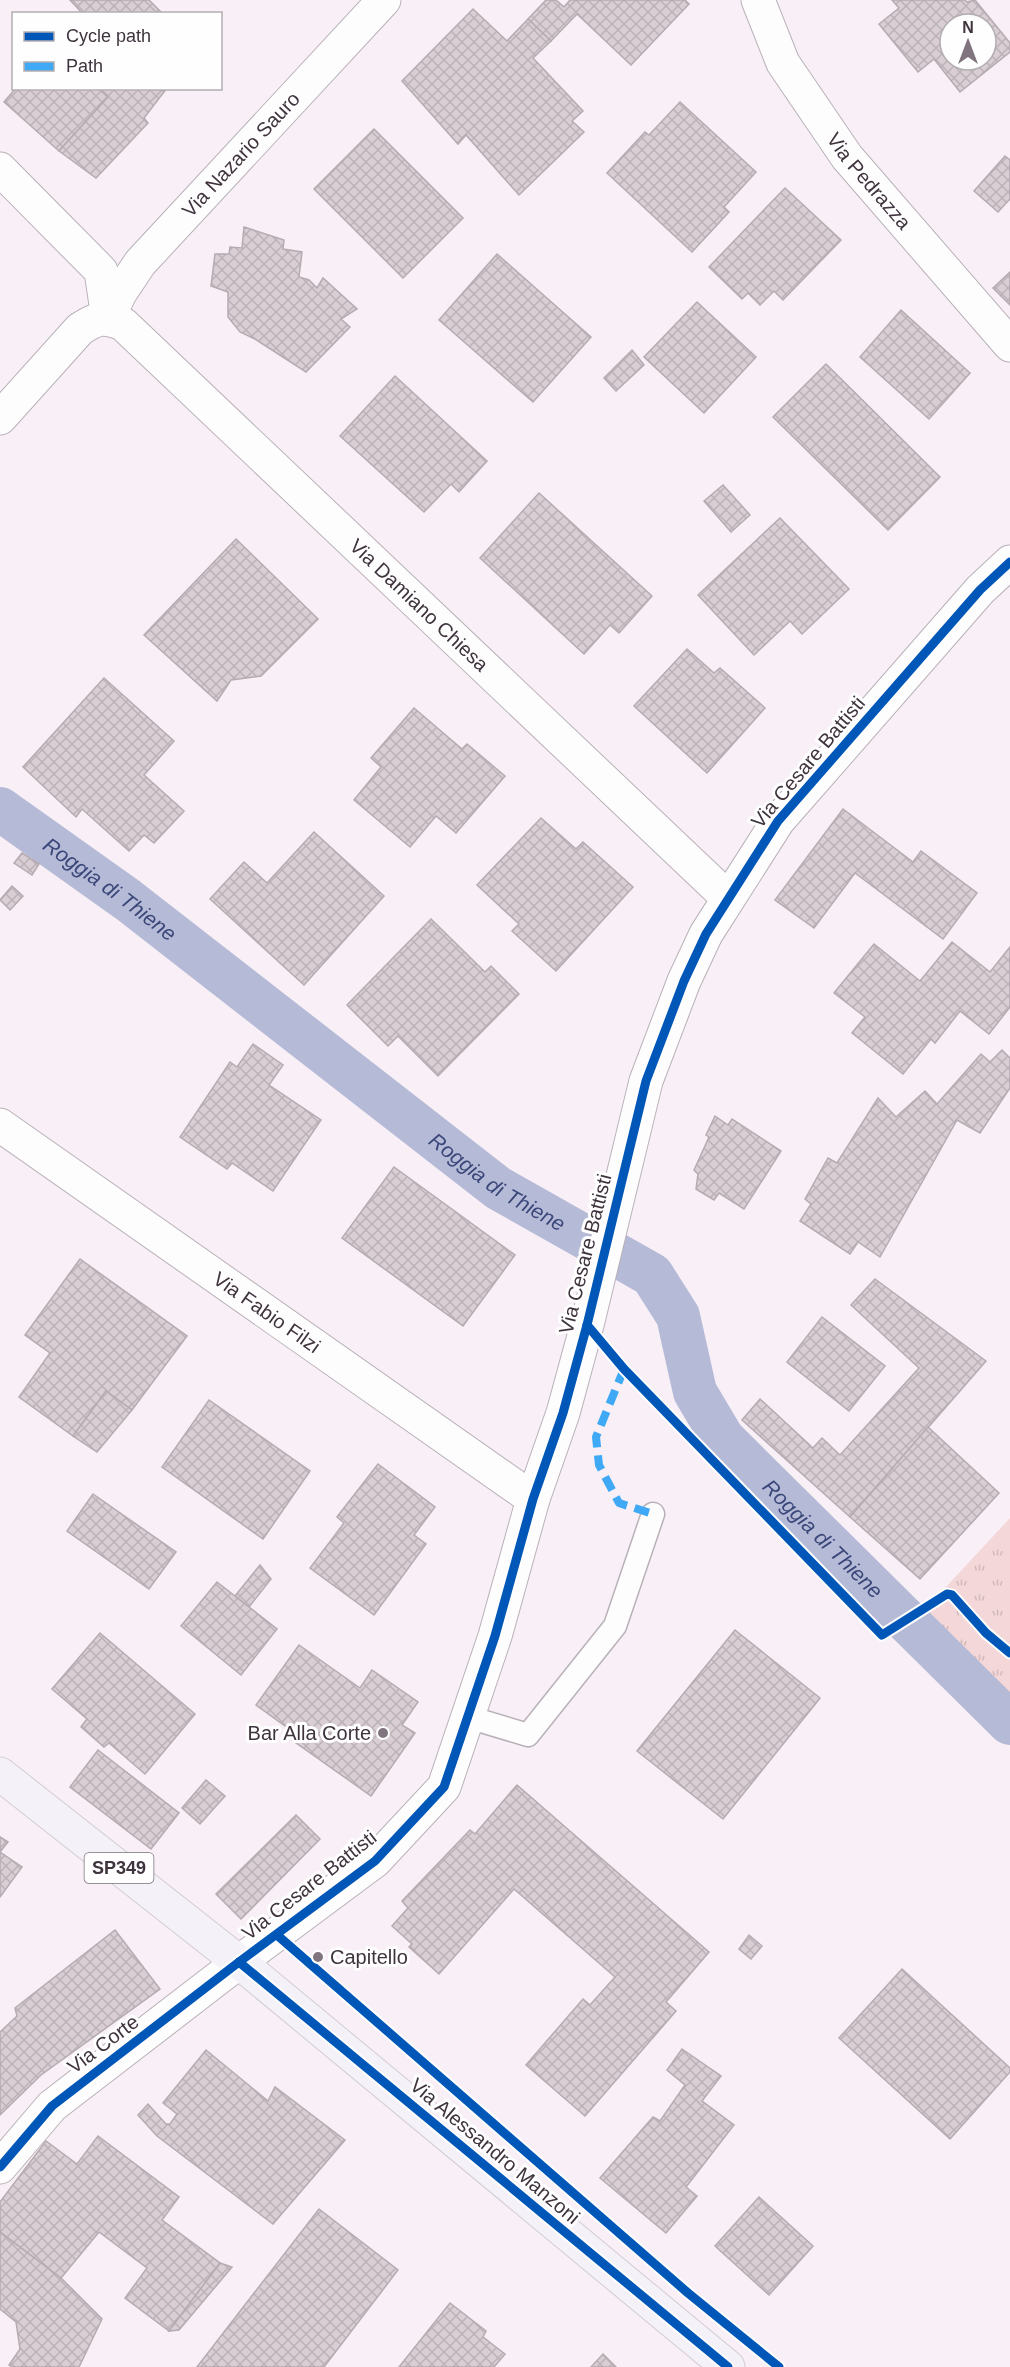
<svg xmlns="http://www.w3.org/2000/svg" width="1010" height="2367" font-family="Helvetica,sans-serif">
<style>
.grass{fill:url(#grass-tufts)}
.lines{fill:none;stroke-linecap:round;stroke-linejoin:round}
.canal{stroke:#b5bad6;stroke-width:44}
.building{fill:url(#building-cross-hatch);stroke:#b5abb1;stroke-width:1.5;fill-rule:evenodd}
.service-casing{stroke:#b9b1b8;stroke-width:25}
.minor-casing{stroke:#b9b1b8;stroke-width:35}
.tertiary-casing{stroke:#b9b1b8;stroke-width:35}
.primary-casing{stroke:#d2cdd1;stroke-width:35}
.service{stroke:#fefdfe;stroke-width:22}
.minor{stroke:#fefdfe;stroke-width:33}
.tertiary{stroke:#fefdfe;stroke-width:33}
.primary{stroke:#f5f1f8;stroke-width:33}
.quiet{stroke:#3fa9f5;stroke-width:8;stroke-dasharray:15 8;stroke-linecap:butt}
.cycleway-casing{stroke:#fefefe;stroke-width:13}
.cycleway{stroke:#0057b8;stroke-width:9}
.poi-dot{fill:#80757f;stroke:#fefefe;stroke-width:2}
.labels{text-anchor:middle;dominant-baseline:central;stroke-width:6;stroke-linejoin:round;paint-order:stroke}
.shield{fill:#fefefe;stroke:#787178;stroke-width:1.5}
.shield-label{font-size:18px;font-weight:bold;fill:#3f343e}
.street-label{font-size:20px;fill:#3f343e;stroke:#fefefe}
.poi-label{font-size:20px;fill:#3f343e;stroke:#fefefe;text-anchor:end}
.water-label{font-size:21px;font-style:italic;fill:#3b477a;stroke:#fefefe}
</style>
<defs>
<pattern id="grass-tufts" width="24" height="20" patternUnits="userSpaceOnUse" patternTransform="scale(1.5)"><rect width="24" height="20" fill="#f4d8d9"/><path d="M3 7l-1-3M5 7V3M7 7l1-3M15 17l-1-3M17 17v-4M19 17l1-3" fill="none" stroke="#d2babb"/></pattern>
<pattern id="building-cross-hatch" width="8" height="8" patternUnits="userSpaceOnUse" patternTransform="scale(1.5)"><rect width="8" height="8" fill="#d9ced4"/><path d="M0 0l8 8M0 8l8-8" fill="none" stroke="#bbb2b7"/></pattern>
</defs>
<rect width="100%" height="100%" fill="#f8eff7"/>
<!-- grass -->
<polygon class="grass" points="1010,1518 1010,1711 919,1616"/>
<g class="lines">
<!-- canal -->
<path class="canal" id="s1" d="M0,809L128,900L498,1188L652,1275L678,1316L695,1392L723,1439L1010,1723"/>
</g>
<!-- building -->
<g class="building">
<polygon points="70,0 149,0 163,14 83,14"/>
<polygon points="546,0 556,0 564,7 570,0 685,0 689,4 631,65 577,14 551,41 528,19"/>
<path d="M892,0H965L967,2L975,0L1010,43V52L960,92L934,59L918,72L879,24L899,8ZM950,24H986V60H950Z"/>
<polygon points="473,9 507,41 528,19 551,41 533,58 583,111 572,121 584,132 519,195 466,135 458,144 402,81"/>
<polygon points="16,88 98,88 108,97 59,151 4,102"/>
<polygon points="98,88 167,88 144,118 148,123 96,178 59,151 108,97"/>
<polygon points="680,102 756,172 724,207 729,212 692,252 607,173 645,132 649,135"/>
<polygon points="374,129 463,218 403,278 314,189"/>
<polygon points="1005,156 1010,160 1010,199 998,212 974,191"/>
<polygon points="785,188 841,240 783,300 774,291 760,305 748,293 742,299 709,267"/>
<polygon points="244,227 284,240 283,249 302,252 299,277 309,280 317,288 323,278 357,309 341,319 350,327 306,372 255,339 240,332 228,317 228,292 211,286 215,254 229,254 230,247 242,248"/>
<polygon points="497,254 591,337 533,402 439,320"/>
<polygon points="1010,272 1010,305 993,288"/>
<polygon points="697,302 756,357 704,413 644,357"/>
<polygon points="901,310 970,373 929,419 860,357"/>
<polygon points="632,350 644,365 616,391 604,378"/>
<polygon points="826,364 940,477 888,530 773,417"/>
<polygon points="395,376 487,461 459,492 451,484 424,512 340,436"/>
<polygon points="723,485 750,515 731,532 704,501"/>
<polygon points="539,493 652,596 619,633 610,625 584,654 480,558"/>
<polygon points="780,518 849,589 802,634 790,621 754,655 698,595"/>
<polygon points="236,539 318,619 261,676 231,680 217,701 144,635"/>
<polygon points="687,649 714,673 720,668 765,708 707,773 634,706"/>
<polygon points="104,678 174,741 144,775 184,811 154,843 144,835 129,851 82,809 76,817 23,767"/>
<polygon points="414,708 462,749 467,744 505,776 456,833 436,816 410,847 354,800 381,767 371,758"/>
<polygon points="843,809 913,862 921,851 977,893 943,939 855,873 814,928 775,900"/>
<polygon points="541,818 576,849 583,842 633,887 556,971 512,931 519,924 477,885"/>
<polygon points="314,832 384,896 304,985 210,899 244,862 267,883"/>
<polygon points="22,853 39,864 32,875 14,863"/>
<polygon points="12,886 23,896 10,910 0,900"/>
<polygon points="431,919 485,972 491,966 519,994 438,1076 398,1036 388,1046 347,1005"/>
<polygon points="952,942 990,972 1010,947 1010,1007 989,1034 960,1011 935,1043 931,1039 903,1074 852,1033 865,1017 834,993 874,944 920,981"/>
<polygon points="253,1044 283,1065 269,1085 321,1120 273,1191 232,1163 227,1169 180,1137 230,1062 237,1067"/>
<polygon points="1002,1050 1010,1058 1010,1088 980,1133 957,1120 880,1257 858,1242 850,1254 800,1221 811,1204 805,1199 828,1158 837,1163 878,1098 896,1117 925,1091 937,1104 981,1054 990,1062"/>
<polygon points="715,1116 728,1125 732,1119 781,1151 744,1209 719,1193 714,1200 696,1189 698,1174 694,1170 709,1137 706,1135"/>
<polygon points="394,1167 515,1255 463,1326 342,1238"/>
<polygon points="80,1259 187,1336 132,1410 106,1391 73,1436 19,1397 50,1353 25,1335"/>
<polygon points="875,1279 986,1361 850,1517 742,1420 760,1399 813,1448 822,1438 840,1455 919,1368 851,1305"/>
<polygon points="822,1317 885,1366 849,1411 787,1362"/>
<polygon points="106,1391 132,1410 97,1452 73,1436"/>
<polygon points="209,1400 310,1471 263,1539 162,1467"/>
<polygon points="928,1427 999,1493 920,1579 850,1517"/>
<polygon points="378,1464 435,1507 414,1535 426,1544 374,1615 310,1568 344,1523 337,1517"/>
<polygon points="93,1494 176,1552 149,1589 67,1531"/>
<polygon points="260,1565 271,1579 249,1607 235,1596"/>
<polygon points="217,1582 277,1629 241,1675 181,1626"/>
<polygon points="735,1630 820,1698 723,1819 637,1751"/>
<polygon points="100,1633 195,1714 145,1774 109,1743 104,1747 81,1727 87,1719 52,1689"/>
<polygon points="299,1645 360,1688 372,1670 418,1702 402,1725 415,1733 371,1796 292,1740 296,1734 256,1705"/>
<polygon points="98,1750 179,1813 151,1849 70,1787"/>
<polygon points="206,1780 225,1796 200,1824 182,1808"/>
<polygon points="517,1785 709,1952 666,2002 676,2011 585,2116 526,2065 583,1999 590,2005 615,1977 514,1889 439,1974 409,1947 412,1944 392,1926 408,1908 402,1901 470,1830 475,1834"/>
<polygon points="296,1815 320,1839 241,1919 216,1894"/>
<polygon points="0,1837 8,1842 0,1852 22,1867 0,1897"/>
<polygon points="115,1930 160,1989 41,2075 0,2115 0,2032 17,2016 15,2008"/>
<polygon points="749,1935 762,1946 751,1959 739,1949"/>
<polygon points="902,1969 1010,2068 1010,2072 950,2139 839,2038"/>
<polygon points="682,2049 721,2076 702,2101 734,2125 686,2187 697,2196 666,2233 600,2178 653,2117 660,2121 685,2085 667,2070"/>
<polygon points="206,2050 268,2101 275,2087 345,2140 273,2224 157,2136 138,2115 148,2104 166,2124 170,2124 177,2114 163,2103"/>
<polygon points="98,2136 179,2197 162,2220 220,2263 169,2331 125,2298 147,2268 99,2232 61,2278 0,2232 0,2202 46,2141 77,2164"/>
<polygon points="759,2197 813,2246 769,2295 715,2246"/>
<polygon points="319,2209 398,2270 324,2367 197,2367"/>
<polygon points="0,2232 61,2278 102,2319 79,2367 12,2367 9,2365 20,2349 16,2322 0,2309"/>
<polygon points="220,2263 232,2267 179,2330 169,2331"/>
<polygon points="450,2303 486,2331 483,2337 505,2354 494,2367 399,2367"/>
<polygon points="603,2354 616,2367 591,2367"/>
</g>
<g class="lines">
<defs>
<polyline id="service" points="468,1717 528,1735 615,1626 653,1514"/>
<g id="minor">
<path id="s2" d="M758,0L783,63L847,157L1010,345"/>
<polyline points="0,169 101,271 108,318"/>
<path id="s3" d="M108,318L120,293L140,263L384,0"/>
<path id="s4" d="M0,418L80,329C97,318 103,316 123,324L728,898"/>
<path id="s5" d="M0,1125L533,1499"/>
</g>
<polyline id="tertiary" points="0,2167 52,2106 239,1962 375,1861 444,1787 495,1636 533,1499 563,1413 587,1325 646,1081 684,981 706,934 778,821 980,590 1010,562"/>
<polyline id="primary" points="0,1774 239,1962 728,2367"/>
</defs>
<!-- service casing -->
<use href="#service" class="service-casing"/>
<!-- minor casing -->
<use href="#minor" class="minor-casing"/>
<!-- tertiary casing -->
<use href="#tertiary" class="tertiary-casing"/>
<!-- primary casing -->
<use href="#primary" class="primary-casing"/>
<!-- service -->
<use href="#service" class="service"/>
<!-- minor -->
<use href="#minor" class="minor"/>
<!-- tertiary -->
<use href="#tertiary" class="tertiary"/>
<!-- primary -->
<use href="#primary" class="primary"/>
<!-- quiet -->
<polyline class="quiet" points="624,1369 596,1437 599,1465 619,1503 653,1514"/>
<defs>
<g id="cycleway">
<polyline points="587,1325 624,1369 882,1635 947,1594 952,1595 986,1633 1010,1653"/>
<polyline points="277,1935 688,2293 779,2367"/>
<polyline points="239,1962 728,2367"/>
<polyline points="0,2167 52,2106 239,1962 375,1861 444,1787 495,1636 533,1499 563,1413 587,1325 646,1081 684,981 706,934 778,821 980,590 1010,562"/>
</g>
</defs>
<!-- cycleway casing -->
<use href="#cycleway" class="cycleway-casing"/>
<!-- cycleway -->
<use href="#cycleway" class="cycleway"/>
</g>
<!-- markers -->
<g class="poi-dot">
<circle cx="383" cy="1733" r="6"/>
<circle cx="318" cy="1957" r="6"/>
</g>
<g class="labels">
<!-- shield labels -->
<rect class="shield" x="84.5" y="1853" width="69" height="30" rx="4.5"/>
<g class="shield-label">
<text x="119" y="1868">SP349</text>
</g>
<!-- street labels -->
<g class="street-label">
<text stroke="none"><textPath href="#s3" startOffset="212">Via Nazario Sauro</textPath></text>
<text stroke="none"><textPath href="#s2" startOffset="214">Via Pedrazza</textPath></text>
<text stroke="none"><textPath href="#s4" startOffset="574">Via Damiano Chiesa</textPath></text>
<text transform="translate(808 762) rotate(-50)">Via Cesare Battisti</text>
<text transform="translate(585 1254) rotate(-76)">Via Cesare Battisti</text>
<text stroke="none"><textPath href="#s5" startOffset="326">Via Fabio Filzi</textPath></text>
<text transform="translate(309 1885) rotate(-38)">Via Cesare Battisti</text>
<text transform="translate(103 2044) rotate(-37)">Via Corte</text>
<text transform="translate(495 2151) rotate(40)">Via Alessandro Manzoni</text>
</g>
<!-- poi labels -->
<g class="poi-label">
<text x="371" y="1733">Bar Alla Corte</text>
<text x="330" y="1957" text-anchor="start">Capitello</text>
</g>
<!-- water labels -->
<g class="water-label">
<text stroke="none"><textPath href="#s1" startOffset="136">Roggia di Thiene</textPath></text>
<text stroke="none"><textPath href="#s1" startOffset="622">Roggia di Thiene</textPath></text>
<text stroke="none"><textPath href="#s1" startOffset="1125">Roggia di Thiene</textPath></text>
</g>
</g>
<!-- legend -->
<rect x="12" y="12" width="210" height="78" fill="#fefefe" stroke="#b2adb1" stroke-width="1.5"/>
<rect x="24" y="32" width="30" height="9" fill="#0057b8" stroke="#b2adb1" stroke-width="1.5"/>
<text x="66" y="42" font-size="18" fill="#3f343e">Cycle path</text>
<rect x="24" y="62" width="30" height="9" fill="#3fa9f5" stroke="#b2adb1" stroke-width="1.5"/>
<text x="66" y="72" font-size="18" fill="#3f343e">Path</text>
<!-- north arrow -->
<g transform="translate(968 42)"><circle r="28" fill="#fefefe" stroke="#b2adb1" stroke-width="1.5"/>
<path d="M0-4.5L10 22L0 15L-10 22Z" fill="#80757f"/>
<text y="-9" font-size="16" font-weight="bold" text-anchor="middle" fill="#3f343e">N</text>
</g>
</svg>
